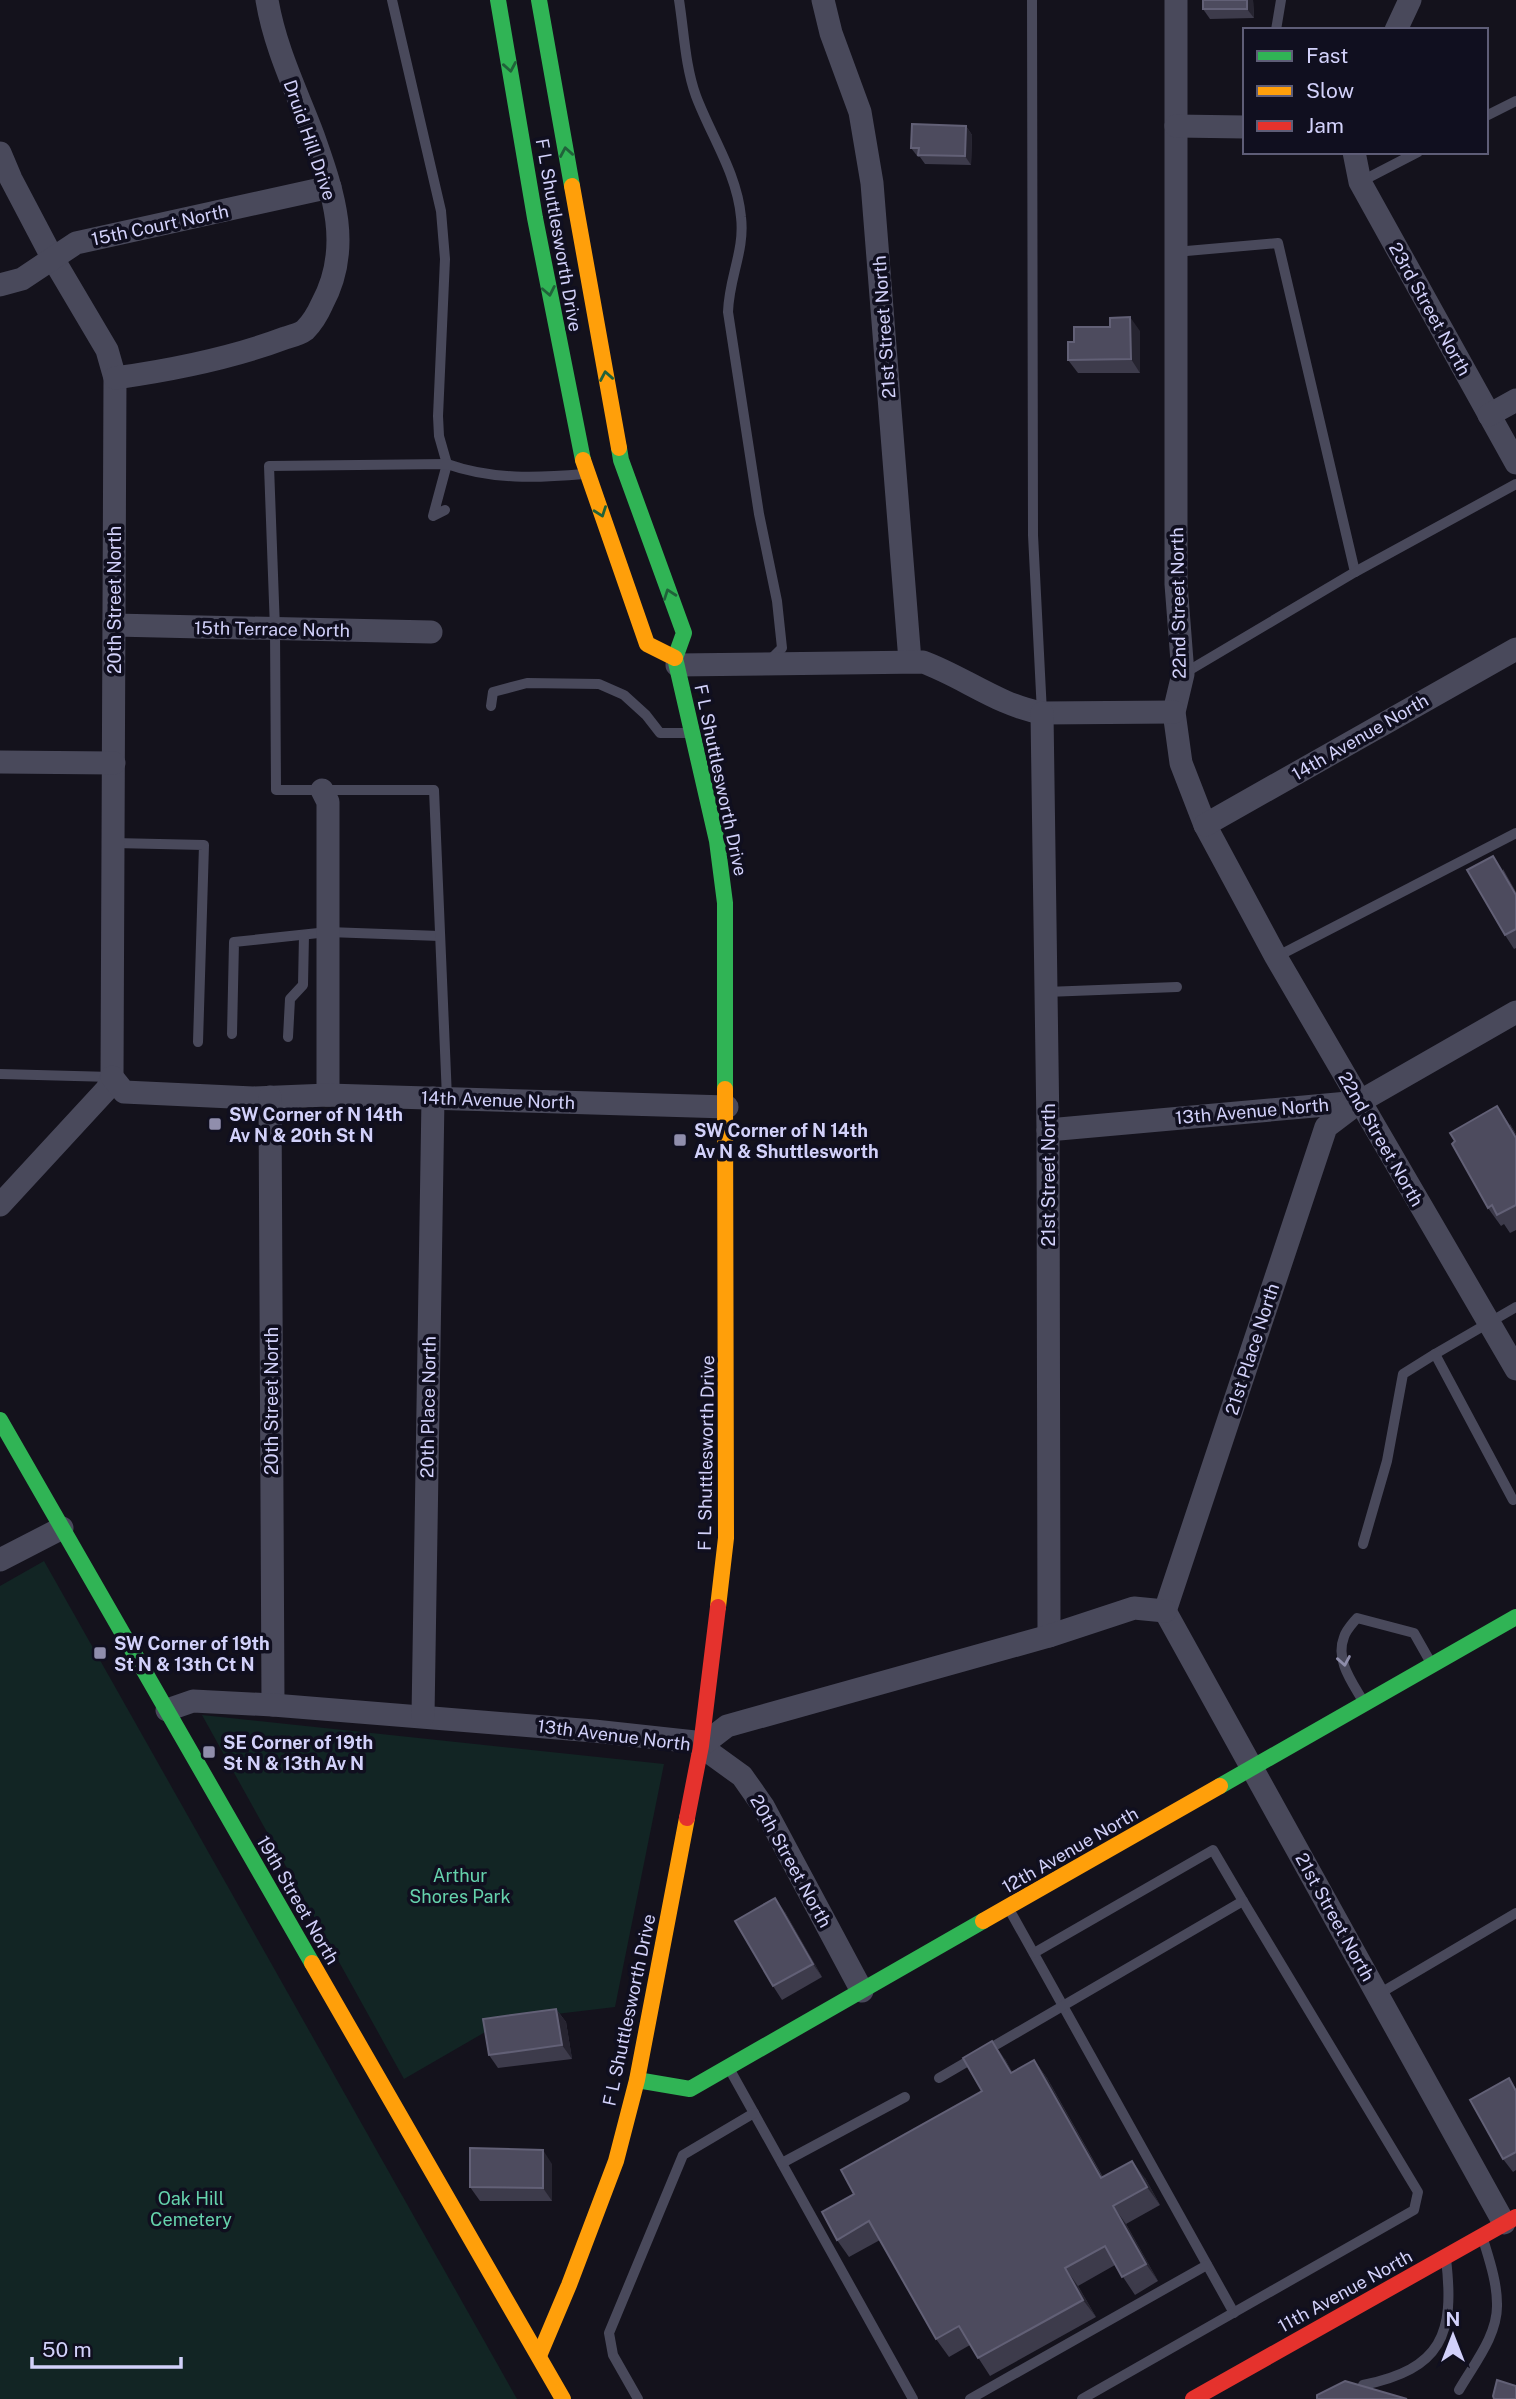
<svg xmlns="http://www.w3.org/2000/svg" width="1516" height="2399" font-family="'Public Sans',sans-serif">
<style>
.green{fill:#122524}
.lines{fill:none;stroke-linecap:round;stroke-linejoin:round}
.lane{stroke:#49495b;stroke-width:10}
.street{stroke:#49495b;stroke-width:23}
.fast{stroke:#30b455;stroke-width:16}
.slow{stroke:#ff9f0a;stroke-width:16}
.jam{stroke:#e5322d;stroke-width:16}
.wall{fill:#3d3b4b}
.shaded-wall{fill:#262430}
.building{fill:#4d4b5e;stroke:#626076;stroke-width:2}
.oneway{stroke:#20623a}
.oneway2{stroke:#8e8daa}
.poi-dot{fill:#908eac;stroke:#100f1f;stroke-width:2.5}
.labels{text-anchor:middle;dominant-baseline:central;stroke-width:7;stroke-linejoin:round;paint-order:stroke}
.street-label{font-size:18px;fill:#d2d1fa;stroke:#100f1f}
.poi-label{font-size:18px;font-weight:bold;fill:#d2d1fa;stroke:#100f1f;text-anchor:start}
.park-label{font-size:18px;fill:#65d2ac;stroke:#100f1f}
</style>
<rect width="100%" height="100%" fill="#14121c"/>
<!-- green -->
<g class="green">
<polygon points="44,1561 517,2399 0,2399 0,1586"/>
<polygon points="202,1715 664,1764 615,2007 506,2020 404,2079"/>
</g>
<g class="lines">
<!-- lane -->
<g class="lane">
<polyline points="392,0 441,211 445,259 438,416 439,436 447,464 433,516 445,510"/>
<path d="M679,0C684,31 685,66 696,96C711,136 737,173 741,217C745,251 729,277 728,312L759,514L777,601L782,648L769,661"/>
<polyline points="1032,0 1033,535 1042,713"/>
<polyline points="1276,30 1281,0"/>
<polyline points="1486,116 1516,101"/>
<polyline points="1360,182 1418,152"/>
<polyline points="1175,252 1278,243 1355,572 1183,674"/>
<polyline points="1355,572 1516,484"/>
<polyline points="491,706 493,692 527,683 599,684 624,695 646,715 660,733 688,733"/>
<polyline points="114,843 204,845 198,1042"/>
<polyline points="1276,957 1516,833"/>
<polyline points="1046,992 1177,987"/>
<polyline points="232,1034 234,942 328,932 440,936"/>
<polyline points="288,1037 290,999 303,985 304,935"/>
<polyline points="0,1074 112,1077"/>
<path d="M447,1098L434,790H276L275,629L269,466L447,464C492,480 538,478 584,474"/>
<polyline points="1435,1354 1516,1307"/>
<polyline points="1363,1544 1387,1461 1403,1374 1435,1354 1513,1500"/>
<path d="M1363,1701C1352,1682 1335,1660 1344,1637C1346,1630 1353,1623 1357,1618L1414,1633L1431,1663"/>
<polyline points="1009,1909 1234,2313"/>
<polyline points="1034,1953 1213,1850 1243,1901"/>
<polyline points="1377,1995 1516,1913"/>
<polyline points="730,2070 913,2399"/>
<polyline points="939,2078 1243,1901 1418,2192 1414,2210 1082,2399"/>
<polyline points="782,2163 905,2097"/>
<path d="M1363,2385C1442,2369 1455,2334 1446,2259"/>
<path d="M1459,2390C1474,2364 1498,2335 1497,2304C1497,2282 1489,2259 1483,2239"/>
<polyline points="638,2399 613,2355 609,2333 683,2155 754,2113"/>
<polyline points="970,2399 1207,2265"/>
</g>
<!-- street -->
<g class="street">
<polyline points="823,0 831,33 860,112 872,183 910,661"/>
<polyline points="1176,0 1176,584 1183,674 1174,712 1181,763 1205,825 1276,957 1516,1369"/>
<polyline points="1396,30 1410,0"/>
<polyline points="1176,126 1245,127"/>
<polyline points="1354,152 1360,182 1516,463"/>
<polyline points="0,153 11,179 52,257 107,350 115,378 112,1077 107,1089 0,1205"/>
<polyline points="0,285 22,279 76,243 330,187"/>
<path d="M115,378C172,370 232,358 285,338C292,336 300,334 305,330C312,323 318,313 322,304C353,247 333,192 313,135C296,90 275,48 267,0"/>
<polyline points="1489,415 1516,400"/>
<polyline points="114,625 431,632"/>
<path d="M677,665L923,662C964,677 998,705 1042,713L1174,712"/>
<polyline points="1042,713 1048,1130 1049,1636"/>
<polyline points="0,762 114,763"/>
<polyline points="322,790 328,802 328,1095"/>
<polyline points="1205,825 1516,649"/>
<polyline points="112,1077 124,1092 253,1098 328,1095 727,1107"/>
<polyline points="270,1097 273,1705"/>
<polyline points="1048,1130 1359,1102 1516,1012"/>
<polyline points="0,1560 62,1528"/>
<polyline points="1165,1611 1504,2223"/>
<polyline points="1165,1611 1326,1127 1359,1102"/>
<polyline points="167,1710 193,1701 273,1705 594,1731 695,1742 742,1776 763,1806 862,1991"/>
<polyline points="423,1716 433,1098"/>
<polyline points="701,1746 727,1726 1049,1636 1134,1608 1165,1611"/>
</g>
<!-- fast -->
<g class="fast">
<polyline points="498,0 535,218 583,460"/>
<polyline points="539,0 572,186"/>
<polyline points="619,448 621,460 684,633 675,658 717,841 725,903 725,1089"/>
<polyline points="0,1420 312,1963"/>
<polyline points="1220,1786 1516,1617"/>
<polyline points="637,2080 690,2089 983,1921"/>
</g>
<!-- slow -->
<g class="slow">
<polyline points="572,186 619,448"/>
<polyline points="583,460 647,644 675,658"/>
<polyline points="718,1607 726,1538 725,1089"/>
<polyline points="983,1921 1220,1786"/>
<polyline points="312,1963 563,2399"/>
<polyline points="539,2356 569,2285 616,2161 637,2080 687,1818"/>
</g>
<!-- jam -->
<g class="jam">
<polyline points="687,1818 701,1746 718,1607"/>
<polyline points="1193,2399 1516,2217"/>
</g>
</g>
<!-- wall -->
<g class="wall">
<polygon points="1203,0 1253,0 1254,18 1210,19 1203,9"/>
<polygon points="966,126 972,135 971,165 925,164 920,157 918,157 911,148"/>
<polygon points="1140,331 1140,373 1078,373 1068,360 1074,342"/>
<polygon points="1503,869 1516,892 1516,948 1514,949 1505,935"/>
<polygon points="1510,1124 1516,1134 1516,1230 1510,1233 1504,1224 1501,1226 1488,1208"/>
<polygon points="785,1912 822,1977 782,2000 773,1986"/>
<polygon points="556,2009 566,2022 572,2059 498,2068 489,2055"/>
<polygon points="1005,2059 1012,2072 1034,2060 1047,2078 1103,2177 1145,2178 1160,2205 1126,2224 1158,2281 1135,2295 1115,2265 1078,2286 1096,2317 990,2376 970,2345 949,2357 936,2339 880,2240 849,2257 837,2240 854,2194 982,2091"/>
<polygon points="1509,2078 1516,2089 1516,2170 1513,2172 1503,2159"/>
<polygon points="552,2164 552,2201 480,2201 470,2187"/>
</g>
<!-- shaded-wall -->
<g class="shaded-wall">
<polygon points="1247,0 1253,0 1254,18 1247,9"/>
<polygon points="966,126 972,135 971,165 965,156"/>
<polygon points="1130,317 1140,331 1140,373 1131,359"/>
<polygon points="1493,856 1516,892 1516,895"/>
<polygon points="1497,1106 1516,1134 1516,1138"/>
<polygon points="775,1898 785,1912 822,1977 813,1964"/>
<polygon points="556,2009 566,2022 572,2059 562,2045"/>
<polygon points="992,2041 1005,2059 1023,2091 1011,2073"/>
<polygon points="1034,2060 1047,2078 1113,2196 1101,2178"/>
<polygon points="543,2150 552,2164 552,2201 543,2188"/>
<polygon points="1132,2161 1145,2178 1160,2205 1147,2187"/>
<polygon points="1113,2206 1126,2224 1158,2281 1146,2264"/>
<polygon points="1065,2268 1078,2286 1096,2317 1083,2300"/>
</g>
<!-- building -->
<g class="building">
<rect x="1203" y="0" width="44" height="9"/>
<polygon points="912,124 966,126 965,156 918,155 919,148 911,148"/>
<polygon points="1130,317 1131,359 1068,360 1068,342 1074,342 1074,327 1110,327 1110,318"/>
<polygon points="1493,856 1516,895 1516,929 1505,935 1467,870"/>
<polygon points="1497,1106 1516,1138 1516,1205 1497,1215 1492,1205 1488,1208 1452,1144 1455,1141 1450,1133"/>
<polygon points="775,1898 813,1964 773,1986 735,1921"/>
<polygon points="556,2009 562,2045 489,2055 483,2019"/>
<polygon points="992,2041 1011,2073 1034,2060 1101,2178 1132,2161 1147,2187 1113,2206 1146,2264 1122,2277 1105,2246 1065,2268 1083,2300 978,2358 959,2326 936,2339 869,2221 837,2240 822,2212 854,2194 841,2170 982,2091 963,2058"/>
<polygon points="1509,2078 1516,2091 1516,2152 1503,2159 1470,2100"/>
<polygon points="470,2148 543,2150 543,2188 470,2187"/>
<polygon points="1497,2380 1516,2386 1516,2399 1494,2399 1493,2396"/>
<polygon points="1345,2381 1407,2399 1317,2399 1317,2395"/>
</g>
<!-- one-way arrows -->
<defs><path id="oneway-chevron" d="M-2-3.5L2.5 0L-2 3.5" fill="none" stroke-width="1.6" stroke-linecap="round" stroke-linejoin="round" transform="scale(1.75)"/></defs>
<g class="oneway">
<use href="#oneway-chevron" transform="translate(510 67) rotate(80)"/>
<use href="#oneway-chevron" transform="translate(566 152) rotate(-100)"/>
<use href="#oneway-chevron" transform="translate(549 291) rotate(79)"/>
<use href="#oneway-chevron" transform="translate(606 376) rotate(-100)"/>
<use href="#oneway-chevron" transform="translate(601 512) rotate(70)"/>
<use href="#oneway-chevron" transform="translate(669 594) rotate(-110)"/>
</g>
<use class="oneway2" href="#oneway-chevron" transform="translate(1344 1661) rotate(80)"/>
<!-- markers -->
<g class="poi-dot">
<rect x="208" y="1117" width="14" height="14" rx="3.5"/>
<rect x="673" y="1133" width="14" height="14" rx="3.5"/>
<rect x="93" y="1646" width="14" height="14" rx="3.5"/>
<rect x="202" y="1745" width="14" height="14" rx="3.5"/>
</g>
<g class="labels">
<!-- street labels -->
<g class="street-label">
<text transform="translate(310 140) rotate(71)">Druid Hill Drive</text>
<text transform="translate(160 225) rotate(-12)">15th Court North</text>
<text transform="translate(559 235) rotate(80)">F L Shuttlesworth Drive</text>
<text transform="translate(1430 309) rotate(61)">23rd Street North</text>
<text transform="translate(884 327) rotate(-94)">21st Street North</text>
<text transform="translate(114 600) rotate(-90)">20th Street North</text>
<text transform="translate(1178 603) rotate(-91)">22nd Street North</text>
<text transform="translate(272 629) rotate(1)">15th Terrace North</text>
<text transform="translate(1360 737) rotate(-30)">14th Avenue North</text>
<text transform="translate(721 780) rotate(78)">F L Shuttlesworth Drive</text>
<text transform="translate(498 1100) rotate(2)">14th Avenue North</text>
<text transform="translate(1252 1111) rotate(-5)">13th Avenue North</text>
<text transform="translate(1381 1139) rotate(60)">22nd Street North</text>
<text transform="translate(1048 1175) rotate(-90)">21st Street North</text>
<text transform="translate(1252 1349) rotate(-72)">21st Place North</text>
<text transform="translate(271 1401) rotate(-90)">20th Street North</text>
<text transform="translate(428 1407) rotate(-89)">20th Place North</text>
<text transform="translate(706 1453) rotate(-89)">F L Shuttlesworth Drive</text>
<text transform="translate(614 1735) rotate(7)">13th Avenue North</text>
<text transform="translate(1070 1850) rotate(-30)">12th Avenue North</text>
<text transform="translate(791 1861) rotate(61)">20th Street North</text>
<text transform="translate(298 1900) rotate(60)">19th Street North</text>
<text transform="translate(1335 1917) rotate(61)">21st Street North</text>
<text transform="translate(629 2010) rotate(-78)">F L Shuttlesworth Drive</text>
<text transform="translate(1345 2291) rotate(-29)">11th Avenue North</text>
</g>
<!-- poi labels -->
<g class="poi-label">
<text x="229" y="1114">SW Corner of N 14th<tspan x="229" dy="21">Av N &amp; 20th St N</tspan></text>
<text x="694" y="1130">SW Corner of N 14th<tspan x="694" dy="21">Av N &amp; Shuttlesworth</tspan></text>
<text x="114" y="1643">SW Corner of 19th<tspan x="114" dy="21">St N &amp; 13th Ct N</tspan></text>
<text x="223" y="1742">SE Corner of 19th<tspan x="223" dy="21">St N &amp; 13th Av N</tspan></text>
</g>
<!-- park labels -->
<g class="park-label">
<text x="460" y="1875">Arthur<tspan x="460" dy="21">Shores Park</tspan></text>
<text x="191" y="2198">Oak Hill<tspan x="191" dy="21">Cemetery</tspan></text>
</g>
</g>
<!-- legend -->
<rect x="1243" y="28" width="245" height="126" fill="#100f1f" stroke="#5e5d77" stroke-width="2"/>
<rect x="1257" y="51" width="35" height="10" fill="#30b455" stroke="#5e5d77" stroke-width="2"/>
<text x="1306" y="63" font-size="21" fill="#d2d1fa">Fast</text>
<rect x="1257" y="86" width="35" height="10" fill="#ff9f0a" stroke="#5e5d77" stroke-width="2"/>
<text x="1306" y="98" font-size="21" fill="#d2d1fa">Slow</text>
<rect x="1257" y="121" width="35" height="10" fill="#e5322d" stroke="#5e5d77" stroke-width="2"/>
<text x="1306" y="133" font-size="21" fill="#d2d1fa">Jam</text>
<!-- north arrow -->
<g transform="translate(1453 2336)" stroke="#100f1f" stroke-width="5" paint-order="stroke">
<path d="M0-5L12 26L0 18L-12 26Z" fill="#d2d1fa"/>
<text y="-10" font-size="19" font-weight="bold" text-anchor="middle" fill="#d2d1fa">N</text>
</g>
<!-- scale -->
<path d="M32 2357v10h149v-10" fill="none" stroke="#d2d1fa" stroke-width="3.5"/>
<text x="42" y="2357" font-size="21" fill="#d2d1fa" stroke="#100f1f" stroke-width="5" paint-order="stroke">50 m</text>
</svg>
